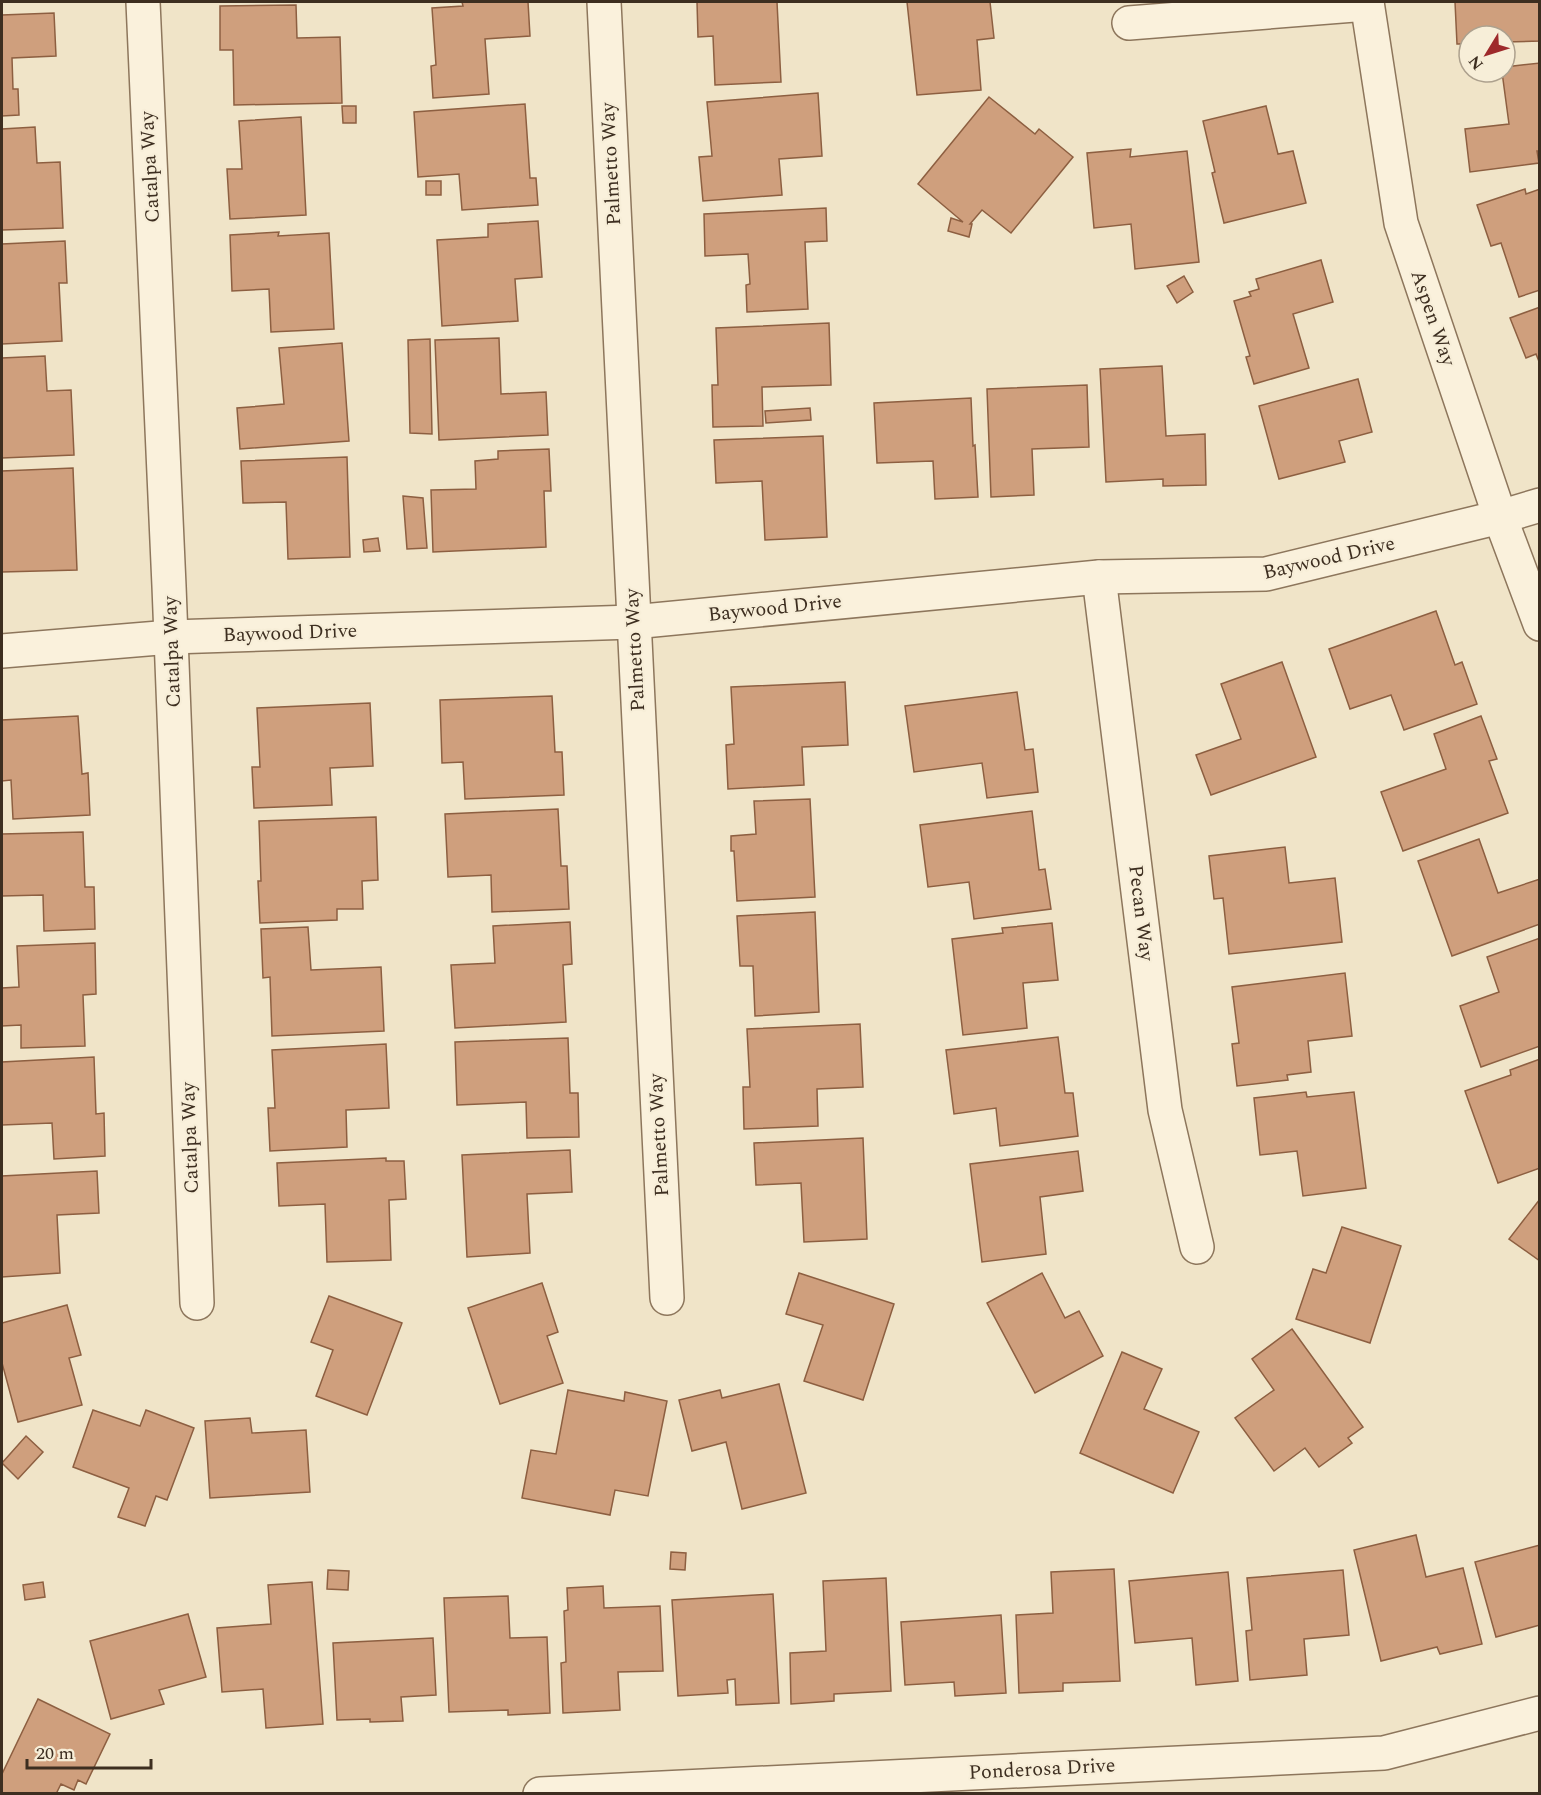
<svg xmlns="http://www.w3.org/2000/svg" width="1541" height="1795" font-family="Spectral,serif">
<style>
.building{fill:#cf9f7d;stroke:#8d5f41;stroke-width:1.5}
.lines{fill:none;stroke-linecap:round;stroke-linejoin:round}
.minor-casing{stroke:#8d765c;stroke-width:36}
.minor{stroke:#faf1dc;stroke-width:33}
.labels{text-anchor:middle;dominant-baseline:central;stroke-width:4.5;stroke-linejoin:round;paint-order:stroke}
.street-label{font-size:20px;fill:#3d2e20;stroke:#f7eed8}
</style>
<rect width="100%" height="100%" fill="#f0e4c8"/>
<!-- building -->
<g class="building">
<polygon points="462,2 528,2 530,36 485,39 489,94 433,98 431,66 436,65 432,8 463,6"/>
<polygon points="697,2 777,2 781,82 715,85 713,36 698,37"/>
<polygon points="907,2 990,2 994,38 977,40 981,90 917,95"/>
<polygon points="1455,2 1540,2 1540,41 1505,42 1505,36 1469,36 1469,44 1457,44"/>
<polygon points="296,5 297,38 340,37 342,103 234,105 233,50 220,50 220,6"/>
<polygon points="54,13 56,56 12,58 13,89 18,89 19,115 2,116 2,15"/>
<polygon points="1540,63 1540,151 1537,151 1539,163 1470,172 1465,129 1509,124 1502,72 1505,72 1505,67"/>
<polygon points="818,93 822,156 779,159 782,195 703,201 699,157 712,156 707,102"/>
<polygon points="989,97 1035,134 1039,129 1073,157 1011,233 982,210 970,224 972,224 969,237 948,231 951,218 963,222 918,184"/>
<polygon points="525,104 530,178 536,178 538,205 462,210 459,174 418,177 414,112"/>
<polygon points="342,106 356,106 356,123 343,123"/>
<polygon points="1266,106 1278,154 1293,151 1306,203 1224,223 1212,173 1215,172 1203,121"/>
<polygon points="301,117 306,215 230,219 227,169 242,169 239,121"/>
<polygon points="35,127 37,163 60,162 63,228 2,230 2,129"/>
<polygon points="1131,149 1130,157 1187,151 1199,262 1135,269 1131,224 1094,228 1087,153"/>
<rect x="426" y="181" width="15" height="14"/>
<polygon points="1525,189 1526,194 1540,189 1540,290 1519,297 1501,243 1491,246 1477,205"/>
<polygon points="826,208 827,241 805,242 808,309 747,312 746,285 750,284 748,254 705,256 704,214"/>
<polygon points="538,221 542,277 515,279 518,321 442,326 437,240 488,237 488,224"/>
<polygon points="279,232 278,236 329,233 334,329 271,332 269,289 232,291 230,235"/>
<polygon points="65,241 67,283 59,283 62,341 2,344 2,244"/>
<polygon points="1321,260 1333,302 1293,314 1309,368 1254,384 1246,357 1250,356 1234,301 1251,296 1249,292 1259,289 1256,279"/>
<polygon points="1184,276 1193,292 1177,303 1167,286"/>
<polygon points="1540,307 1540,364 1536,354 1526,358 1510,318"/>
<polygon points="829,323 831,385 762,387 763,426 713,427 712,385 718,385 716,328"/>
<polygon points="499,338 501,394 546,392 548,435 439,440 435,340"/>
<polygon points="430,339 432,434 410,433 408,340"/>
<polygon points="342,343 349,441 240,449 237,408 284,404 279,348"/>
<polygon points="45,356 47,391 71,390 74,455 2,458 2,358"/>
<polygon points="1162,366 1166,436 1205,434 1206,485 1163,486 1163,479 1106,482 1100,369"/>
<polygon points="1358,379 1372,432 1339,441 1345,462 1279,479 1259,406"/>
<polygon points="1087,385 1089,447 1032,449 1034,495 991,497 987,389"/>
<polygon points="971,398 973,446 975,445 978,497 935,499 933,461 877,463 874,403"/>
<polygon points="810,408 811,420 766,423 765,411"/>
<polygon points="823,436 827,537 765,540 762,481 716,483 714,440"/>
<polygon points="549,449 551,491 544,491 546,547 433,552 431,490 476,489 475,461 498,459 498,451"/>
<polygon points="347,457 350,557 288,559 286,502 243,503 241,461"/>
<polygon points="73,468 77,570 2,572 2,471"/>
<polygon points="403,496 423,498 427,548 407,549"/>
<polygon points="378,538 380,551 364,552 363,540"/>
<polygon points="1436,611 1455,665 1462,662 1477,704 1404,730 1391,695 1350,709 1329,649"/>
<polygon points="1282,662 1316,757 1211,795 1196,755 1241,739 1221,684"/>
<polygon points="845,682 848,745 802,747 804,785 728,789 726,745 734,744 731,687"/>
<polygon points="1017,692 1025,750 1033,749 1038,792 987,798 982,763 914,772 905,706"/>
<polygon points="552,696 555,752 562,752 564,795 465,799 463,762 442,763 440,700"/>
<polygon points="370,703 373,766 330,768 332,805 254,808 252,767 260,767 257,708"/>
<polygon points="78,716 82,774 88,773 90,815 13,819 11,780 2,781 2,720"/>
<polygon points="1481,716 1497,759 1489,761 1508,813 1403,851 1381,792 1446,769 1434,734"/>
<polygon points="810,799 815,897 737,901 734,851 731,851 731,836 756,834 754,801"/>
<polygon points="558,809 561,866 567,866 569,909 492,912 491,875 448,877 445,814"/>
<polygon points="1032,811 1039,870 1045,869 1051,909 974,919 969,882 928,887 920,825"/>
<polygon points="376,817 378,880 362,881 363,909 337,909 337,920 260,923 258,881 261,881 259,821"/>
<polygon points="83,832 85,887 94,887 95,929 44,931 43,895 2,896 2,834"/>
<polygon points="1479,839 1498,893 1540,879 1540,924 1452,956 1418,861"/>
<polygon points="1285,847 1289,883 1335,878 1342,942 1229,954 1223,898 1214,899 1209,856"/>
<polygon points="815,912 819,1012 755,1016 753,966 740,966 737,916"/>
<polygon points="570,922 572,964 563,965 566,1022 455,1028 451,965 495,963 493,926"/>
<polygon points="1052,923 1058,980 1023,983 1027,1028 963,1035 952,939 1003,933 1002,928"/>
<polygon points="308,927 311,970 381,967 384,1031 272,1036 270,977 263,978 261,929"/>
<polygon points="1540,938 1540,1046 1481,1067 1460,1006 1499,992 1487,957"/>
<polygon points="95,943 96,994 83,995 85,1046 21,1048 21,1025 2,1026 2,988 19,987 17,946"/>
<polygon points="1345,973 1352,1036 1308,1041 1311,1072 1287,1075 1288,1080 1237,1086 1232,1044 1239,1043 1232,987"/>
<polygon points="860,1024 863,1087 817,1089 818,1126 744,1129 743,1087 750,1087 747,1029"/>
<polygon points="1058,1037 1065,1093 1073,1093 1078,1136 1000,1146 996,1108 954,1114 946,1050"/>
<polygon points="568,1038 570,1093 578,1093 579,1137 527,1138 526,1102 457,1105 455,1042"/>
<polygon points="386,1044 389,1108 346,1110 347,1147 270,1151 268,1108 275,1108 272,1050"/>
<polygon points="94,1057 96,1114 104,1113 105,1156 54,1159 52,1123 2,1125 2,1062"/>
<polygon points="1540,1059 1540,1168 1498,1183 1465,1091 1511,1075 1510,1070"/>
<polygon points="1306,1092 1307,1097 1354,1092 1366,1188 1303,1196 1297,1151 1260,1155 1254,1098"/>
<polygon points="863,1138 867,1239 804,1242 801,1183 756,1185 754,1143"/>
<polygon points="570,1150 572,1192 527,1194 530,1253 467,1257 462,1155"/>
<polygon points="1078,1151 1083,1191 1040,1197 1046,1254 982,1262 970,1164"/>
<polygon points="386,1158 386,1161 404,1161 406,1199 389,1200 391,1260 327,1262 325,1204 279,1206 277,1163"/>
<polygon points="97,1171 99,1213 57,1215 60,1273 2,1277 2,1176"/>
<polygon points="1540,1199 1540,1261 1509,1239"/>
<polygon points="1342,1227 1401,1246 1370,1343 1296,1319 1313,1269 1326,1273"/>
<polygon points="799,1273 894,1304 863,1400 804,1381 823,1325 786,1314"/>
<polygon points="1042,1273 1065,1318 1079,1311 1103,1356 1035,1393 987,1303"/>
<polygon points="542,1283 558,1332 547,1336 563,1383 500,1404 468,1308"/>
<polygon points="329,1296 402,1323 367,1415 316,1396 333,1350 311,1342"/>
<polygon points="67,1305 81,1355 69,1358 82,1405 18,1422 2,1363 2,1323"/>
<polygon points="1292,1329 1363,1427 1348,1438 1352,1443 1319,1467 1305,1448 1274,1471 1235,1418 1274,1390 1252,1359"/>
<polygon points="1122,1352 1162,1369 1144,1409 1199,1432 1173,1493 1080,1453"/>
<polygon points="779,1384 806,1493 742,1509 726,1442 692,1451 679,1400 720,1390 722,1398"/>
<polygon points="568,1390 624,1401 625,1392 667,1401 648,1496 615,1490 610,1515 522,1498 531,1450 556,1454"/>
<polygon points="93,1410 140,1426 146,1410 194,1428 167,1500 156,1496 145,1526 118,1517 129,1488 73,1467"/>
<polygon points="250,1418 252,1433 306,1430 310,1492 210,1498 205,1421"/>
<polygon points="26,1436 43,1452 18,1479 2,1463"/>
<polygon points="1416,1535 1426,1577 1463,1568 1482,1644 1440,1654 1437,1647 1381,1661 1354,1550"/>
<polygon points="1540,1545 1540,1625 1496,1637 1475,1562"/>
<polygon points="671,1552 686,1553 685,1570 670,1569"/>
<polygon points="1114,1569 1120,1681 1063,1683 1063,1691 1019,1693 1016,1615 1053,1613 1051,1572"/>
<polygon points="328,1570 349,1571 348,1590 327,1589"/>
<polygon points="1343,1570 1349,1635 1304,1639 1307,1675 1250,1680 1246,1631 1252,1630 1247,1578"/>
<polygon points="1228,1572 1238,1681 1196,1685 1192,1638 1135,1643 1129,1581"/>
<polygon points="886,1578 891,1691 834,1694 834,1701 791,1704 790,1653 826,1651 823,1581"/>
<polygon points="43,1582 45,1597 25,1600 23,1585"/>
<polygon points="312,1582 323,1724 266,1728 263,1689 222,1692 217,1628 271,1624 268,1585"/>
<polygon points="603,1586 604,1608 660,1606 663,1671 618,1672 620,1710 563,1713 561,1663 566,1662 564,1611 568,1610 567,1588"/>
<polygon points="773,1594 779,1703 736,1705 735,1679 727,1680 728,1693 678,1696 672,1600"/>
<polygon points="508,1596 510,1638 547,1637 550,1713 508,1715 508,1710 449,1712 444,1598"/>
<polygon points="188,1614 206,1677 159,1690 164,1704 111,1719 90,1641"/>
<polygon points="1001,1615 1006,1693 955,1696 954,1682 905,1685 901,1622"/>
<polygon points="433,1638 436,1695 401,1697 403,1721 370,1722 370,1719 337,1720 333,1643"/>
<polygon points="38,1699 110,1734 86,1784 78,1780 74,1790 61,1784 56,1794 2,1794 2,1774"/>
</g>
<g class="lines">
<defs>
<g id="minor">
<polyline points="143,2 169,586 197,1303"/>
<polyline points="604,2 667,1298"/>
<polyline points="1367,2 1401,223 1500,517 1540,624"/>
<polyline points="1129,23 1367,4"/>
<polyline points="1099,577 1165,1110 1197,1247"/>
<polyline points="2,651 171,637 633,622 1099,577 1266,574 1500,517 1540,505"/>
<polyline points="540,1794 1384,1753 1540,1713"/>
</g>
</defs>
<!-- minor casing -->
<use href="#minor" class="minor-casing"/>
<!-- minor -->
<use href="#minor" class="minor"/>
</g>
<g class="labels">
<!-- street labels -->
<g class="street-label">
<text transform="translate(611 164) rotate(-93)">Palmetto Way</text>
<text transform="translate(150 167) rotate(-93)">Catalpa Way</text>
<text transform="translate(1433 318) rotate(71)">Aspen Way</text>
<text transform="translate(1329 558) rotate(-13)">Baywood Drive</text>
<text transform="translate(775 608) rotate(-6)">Baywood Drive</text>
<text transform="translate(290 633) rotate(-2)">Baywood Drive</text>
<text transform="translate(635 650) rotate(-93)">Palmetto Way</text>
<text transform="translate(172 652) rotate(-92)">Catalpa Way</text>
<text transform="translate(1141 913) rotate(83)">Pecan Way</text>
<text transform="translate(659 1135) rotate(-93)">Palmetto Way</text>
<text transform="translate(190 1138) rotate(-92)">Catalpa Way</text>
<text transform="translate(1042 1769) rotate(-3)">Ponderosa Drive</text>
</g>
</g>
<!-- border -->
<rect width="1541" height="1795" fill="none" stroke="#3d2e20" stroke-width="6"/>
<!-- north arrow -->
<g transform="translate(1487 54) rotate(232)"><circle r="28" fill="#f7eed8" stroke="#ada18e" stroke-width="1.5"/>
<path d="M0-4.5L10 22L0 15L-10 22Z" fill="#9e2a2b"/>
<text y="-9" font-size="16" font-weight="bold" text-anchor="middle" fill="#3d2e20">N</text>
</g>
<!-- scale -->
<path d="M27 1759v9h124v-9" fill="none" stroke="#3d2e20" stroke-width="3"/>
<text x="36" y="1759" font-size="18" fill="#3d2e20" stroke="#f7eed8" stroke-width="4.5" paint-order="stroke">20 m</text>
</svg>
